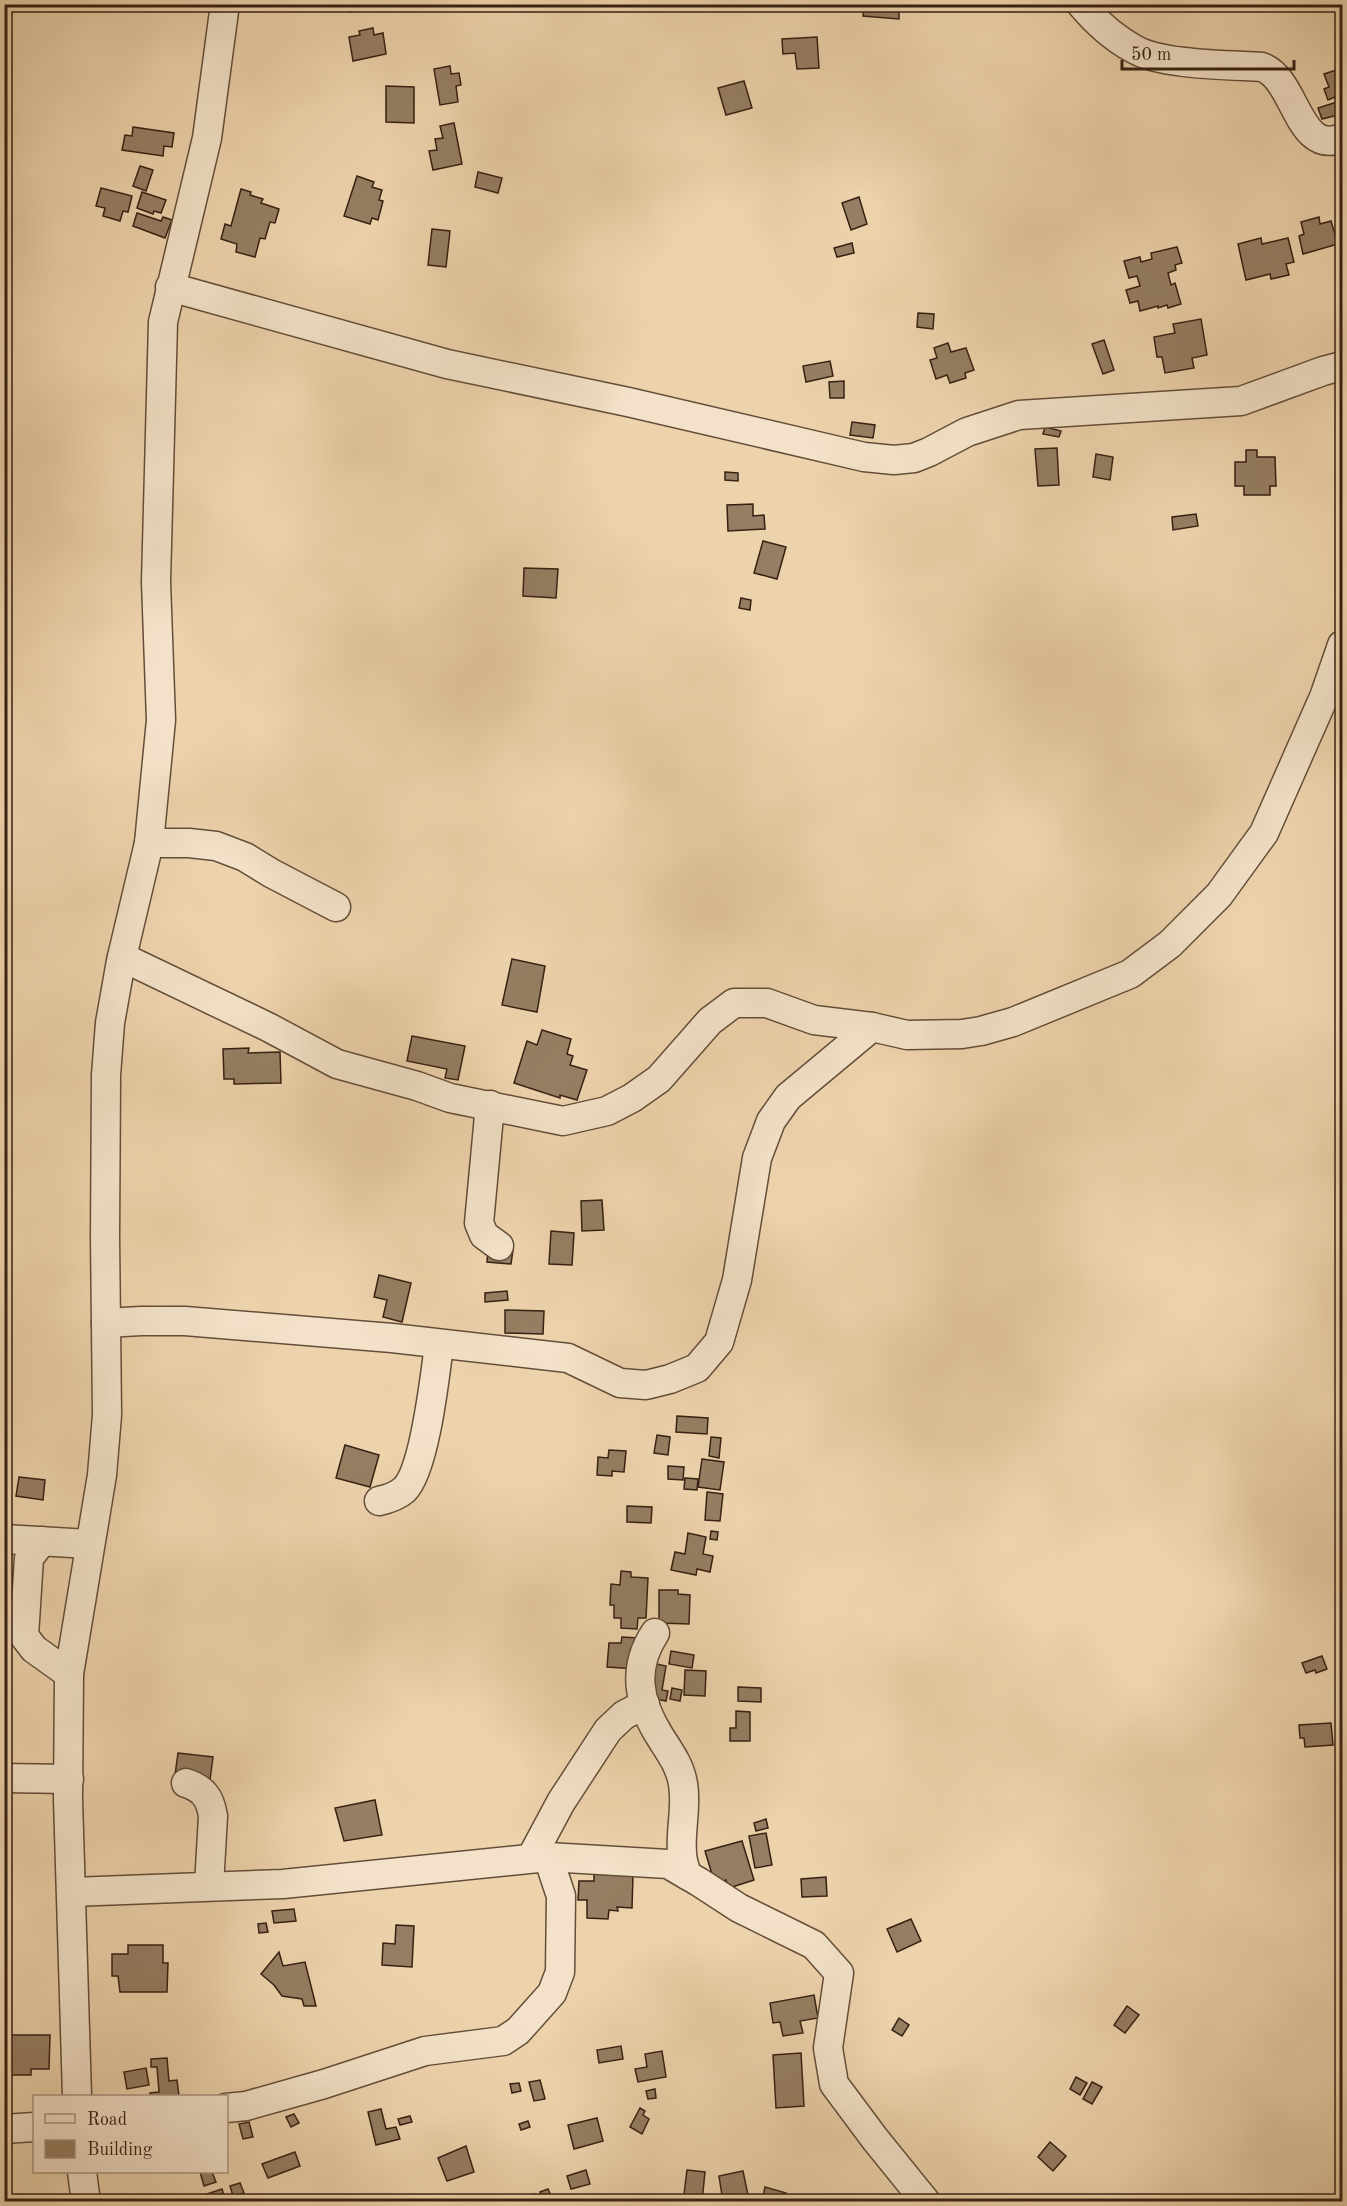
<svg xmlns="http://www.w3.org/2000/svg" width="1347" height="2206" font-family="'Old Standard TT',serif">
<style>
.building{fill:#957e63;stroke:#362113;stroke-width:1.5}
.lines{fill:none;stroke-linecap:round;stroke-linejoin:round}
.minor-casing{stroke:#644e39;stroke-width:31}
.minor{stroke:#f3e2c9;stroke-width:28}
</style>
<rect width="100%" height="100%" fill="#edd3ac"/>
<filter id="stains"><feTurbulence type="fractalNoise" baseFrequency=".00333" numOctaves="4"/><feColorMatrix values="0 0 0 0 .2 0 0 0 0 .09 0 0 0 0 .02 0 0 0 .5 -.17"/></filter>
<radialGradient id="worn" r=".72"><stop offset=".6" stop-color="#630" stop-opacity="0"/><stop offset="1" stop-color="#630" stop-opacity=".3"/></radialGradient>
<!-- building -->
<g class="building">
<polygon points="348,4 399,4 399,6 349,12"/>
<polygon points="864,4 899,4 899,19 863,16"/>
<polygon points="373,28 374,35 383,33 386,54 353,61 349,37 360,35 359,31"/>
<polygon points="817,37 819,68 797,69 795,53 783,54 782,39"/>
<polygon points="450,66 451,74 459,73 461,85 456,86 458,102 440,105 434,69"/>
<polygon points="1342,68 1342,114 1322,119 1318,108 1337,102 1335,97 1328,100 1324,89 1329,87 1324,74"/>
<polygon points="744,81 752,108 726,115 718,88"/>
<polygon points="386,86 414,87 414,123 386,122"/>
<polygon points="454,123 462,164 433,170 429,151 437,150 435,139 443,138 440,126"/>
<polygon points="133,127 174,133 172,147 164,146 163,156 122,150 125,135 132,136"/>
<polygon points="140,166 153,170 146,191 133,186"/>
<polygon points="478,172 502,178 498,193 475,187"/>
<polygon points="357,176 374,182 372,187 382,190 379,200 383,201 378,220 372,218 370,224 344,216"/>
<polygon points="101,188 132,196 128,212 123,211 120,221 103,216 105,208 96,206"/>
<polygon points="241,189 251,192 250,195 263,199 261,203 279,209 275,223 270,222 265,239 260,238 255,257 236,252 237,244 221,239 225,224 231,226"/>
<polygon points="142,192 166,200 161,213 154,211 153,214 137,208"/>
<polygon points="859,197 867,224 851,230 842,203"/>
<polygon points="137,213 161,221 163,217 172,220 165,238 133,226"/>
<polygon points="1319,217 1320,224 1331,221 1338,244 1303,254 1299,236 1304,234 1301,222"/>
<polygon points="432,229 450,231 446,267 428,265"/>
<polygon points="1261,238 1262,244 1288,238 1294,262 1286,264 1289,275 1271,279 1270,274 1246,280 1238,244"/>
<polygon points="852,243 854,253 837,257 834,248"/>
<polygon points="1177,247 1182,263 1175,265 1176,270 1168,273 1171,285 1175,283 1181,304 1168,308 1167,305 1158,308 1158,306 1140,311 1138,301 1130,303 1126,290 1140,286 1137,276 1129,278 1124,261 1140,257 1141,262 1152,259 1151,253"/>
<polygon points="918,313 934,314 933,329 917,327"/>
<polygon points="1201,319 1207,355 1192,358 1194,368 1165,373 1162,357 1157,357 1154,337 1175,333 1173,324"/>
<polygon points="1104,340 1114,370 1103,374 1092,344"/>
<polygon points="948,343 951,352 966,348 974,370 965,373 966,378 950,383 947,375 936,379 930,360 937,358 934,348"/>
<polygon points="830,361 833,376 806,382 803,366"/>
<polygon points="844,381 844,398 830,398 829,382"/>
<polygon points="852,422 875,425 873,438 850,435"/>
<polygon points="1045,427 1061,431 1059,437 1043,434"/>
<polygon points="1057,448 1059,485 1038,486 1035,449"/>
<polygon points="1246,450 1257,450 1257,457 1275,457 1276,486 1270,486 1270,495 1244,495 1244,486 1235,486 1235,462 1246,462"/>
<polygon points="1096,454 1113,457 1110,480 1093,477"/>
<polygon points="725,472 738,473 738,481 725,480"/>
<polygon points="753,504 753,516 764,515 765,529 728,531 727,505"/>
<polygon points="1196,514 1198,526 1173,530 1172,517"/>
<polygon points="763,541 786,547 777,579 754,573"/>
<polygon points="524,568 558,569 556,598 523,596"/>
<polygon points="741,598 751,600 750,610 739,608"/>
<polygon points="512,959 545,966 537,1012 502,1005"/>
<polygon points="542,1030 571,1039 567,1054 573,1056 570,1065 587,1070 577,1100 560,1095 560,1098 514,1083 527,1041 537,1045"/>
<polygon points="412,1036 465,1046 458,1080 445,1078 447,1069 407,1061"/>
<polygon points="249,1048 248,1053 280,1052 281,1083 234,1084 234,1079 224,1079 223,1049"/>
<polygon points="602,1200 604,1230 582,1231 581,1201"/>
<polygon points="551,1231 574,1233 572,1265 549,1264"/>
<polygon points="488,1248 513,1250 511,1264 487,1262"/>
<polygon points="379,1275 411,1283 402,1322 383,1317 387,1300 374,1297"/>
<polygon points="507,1291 508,1300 485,1302 485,1293"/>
<polygon points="505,1310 544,1311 543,1334 505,1333"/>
<polygon points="677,1416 708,1418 707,1434 676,1432"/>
<polygon points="657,1435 670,1437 668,1455 654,1453"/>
<polygon points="711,1437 721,1438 719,1458 709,1456"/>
<polygon points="345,1445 379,1455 370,1487 336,1478"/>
<polygon points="609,1450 626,1451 624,1472 612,1471 612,1476 597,1475 598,1457 608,1458"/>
<polygon points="702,1459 724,1462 720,1490 698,1487"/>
<polygon points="668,1466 684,1467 683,1480 668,1479"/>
<polygon points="19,1477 45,1480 43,1500 16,1496"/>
<polygon points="685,1478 698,1479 697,1490 684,1489"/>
<polygon points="707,1492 723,1494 720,1521 705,1520"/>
<polygon points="627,1506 652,1507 651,1523 627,1522"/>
<polygon points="711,1531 718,1532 717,1540 710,1539"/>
<polygon points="688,1533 706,1537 703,1554 713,1556 710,1572 697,1569 696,1575 671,1570 675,1552 685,1554"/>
<polygon points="621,1571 631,1572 631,1577 648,1578 646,1618 638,1618 637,1629 621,1628 621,1618 614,1618 614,1605 610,1605 611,1584 620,1585"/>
<polygon points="14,1573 16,1598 4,1599 4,1574"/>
<polygon points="659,1590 678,1590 678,1594 690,1595 689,1624 659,1623"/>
<polygon points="622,1637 638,1638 637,1669 607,1667 609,1643 621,1643"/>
<polygon points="671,1651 694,1655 692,1668 669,1664"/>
<polygon points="1322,1656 1327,1669 1316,1673 1315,1670 1306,1673 1302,1663"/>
<polygon points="652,1663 666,1666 662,1690 668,1691 666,1701 646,1697"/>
<polygon points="685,1670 706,1671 705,1696 684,1695"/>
<polygon points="738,1687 761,1688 761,1702 738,1701"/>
<polygon points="672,1688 682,1690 680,1701 670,1699"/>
<polygon points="736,1711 750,1712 750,1741 730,1741 730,1728 736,1728"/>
<polygon points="1331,1723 1333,1745 1305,1747 1304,1738 1300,1738 1299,1725"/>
<polygon points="178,1753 213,1757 210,1780 175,1775"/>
<polygon points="375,1800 382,1835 344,1841 335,1808"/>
<polygon points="766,1819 768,1828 756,1831 754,1823"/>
<polygon points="766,1833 772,1865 755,1868 749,1836"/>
<polygon points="742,1841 754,1880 729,1888 726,1880 715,1884 705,1851"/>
<polygon points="594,1873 633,1875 632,1908 617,1907 618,1911 609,1910 608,1919 587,1918 587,1900 578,1900 579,1881 594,1881"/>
<polygon points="826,1877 827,1896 802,1897 801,1879"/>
<polygon points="294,1909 296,1921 274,1923 272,1911"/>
<polygon points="911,1919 921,1941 897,1952 887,1929"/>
<polygon points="266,1923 268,1932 259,1933 258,1924"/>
<polygon points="396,1925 414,1926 412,1967 382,1965 383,1943 395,1944"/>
<polygon points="128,1945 163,1945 163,1963 168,1963 167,1992 120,1992 118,1976 112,1976 112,1954 128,1954"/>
<polygon points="279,1952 283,1966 305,1962 316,2006 304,2006 302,1999 282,1996 274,1985 261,1974"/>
<polygon points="814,1995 818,2018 800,2021 803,2033 783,2036 780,2022 773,2023 770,2003"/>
<polygon points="1127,2006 1139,2015 1125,2033 1114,2025"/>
<polygon points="899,2018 909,2025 902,2036 892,2030"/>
<polygon points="9,2035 50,2035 49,2069 31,2069 31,2075 9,2075"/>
<polygon points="621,2046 623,2059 599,2063 597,2050"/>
<polygon points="662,2051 666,2077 638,2082 635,2069 647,2067 645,2054"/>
<polygon points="801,2053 804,2106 776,2108 773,2055"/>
<polygon points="167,2058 169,2081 177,2080 179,2096 150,2096 150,2093 159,2092 157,2067 151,2067 151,2059"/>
<polygon points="146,2068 149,2085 127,2089 124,2072"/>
<polygon points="1076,2077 1087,2083 1080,2095 1070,2089"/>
<polygon points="540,2080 545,2099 534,2101 529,2082"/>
<polygon points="1092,2082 1102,2087 1092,2104 1083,2099"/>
<polygon points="519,2083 521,2091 512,2093 510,2084"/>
<polygon points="655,2089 656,2098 648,2099 646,2091"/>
<polygon points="640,2108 645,2111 643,2115 649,2119 642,2134 630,2127"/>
<polygon points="381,2109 386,2129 396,2127 400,2139 376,2145 368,2112"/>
<polygon points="294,2114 299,2123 291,2127 286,2117"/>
<polygon points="410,2116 412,2122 400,2125 398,2119"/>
<polygon points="597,2118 603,2141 574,2149 568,2125"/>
<polygon points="528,2121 530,2127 521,2130 519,2124"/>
<polygon points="249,2122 253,2137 243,2139 239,2124"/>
<polygon points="1050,2142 1066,2156 1053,2171 1038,2157"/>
<polygon points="466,2146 474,2172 447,2181 438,2158"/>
<polygon points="295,2152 300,2166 268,2178 262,2164"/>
<polygon points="586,2170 590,2184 571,2189 567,2176"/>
<polygon points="687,2170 705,2172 702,2202 683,2202"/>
<polygon points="743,2171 749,2200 723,2202 719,2176"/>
<polygon points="200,2172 212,2172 216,2182 204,2186"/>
<polygon points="240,2183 244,2193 233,2196 230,2186"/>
<polygon points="765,2187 786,2193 784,2202 762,2202"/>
<polygon points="222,2189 226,2202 199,2202 198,2197"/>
<polygon points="548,2189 552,2198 543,2201 540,2192"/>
<polygon points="535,2194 538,2202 528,2202 527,2197"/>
</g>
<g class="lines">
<defs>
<g id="minor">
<path d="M1081,4C1096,22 1114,38 1134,49C1161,65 1229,65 1262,67C1297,80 1297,156 1342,138"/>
<polyline points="170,287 447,364 628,402 864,457 894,460 914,458 929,452 967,432 1019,415 1241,401 1323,371 1342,366"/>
<polyline points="149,843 189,843 216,846 245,857 271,873 336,907"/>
<polyline points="122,957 268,1027 337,1064 417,1086 450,1098 563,1121 607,1111 632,1098 659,1079 710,1021 734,1003 767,1003 814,1020 872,1027 907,1035 962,1034 981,1031 1013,1022 1130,974 1170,944 1219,895 1264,833 1324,697 1342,645"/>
<polyline points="490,1105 479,1223 484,1235 499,1246"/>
<polyline points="106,1323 141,1321 185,1321 392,1338 568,1358 620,1383 646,1385 670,1379 697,1368 719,1342 737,1280 757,1158 771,1121 788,1097 872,1027"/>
<path d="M379,1501C388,1499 397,1496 404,1490C425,1470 435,1375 439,1345"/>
<polyline points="4,1539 89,1544"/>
<polyline points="42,1541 29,1558 24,1636 34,1649 69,1674"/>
<path d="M655,1633C632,1668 638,1701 659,1735C669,1751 680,1765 683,1784C687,1807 680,1830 682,1853C682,1860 685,1868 687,1875"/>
<polyline points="4,1778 69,1779"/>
<path d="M186,1783C204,1789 210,1798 213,1816L209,1886"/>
<polyline points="531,1858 561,1802 608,1730 624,1715 645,1704"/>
<polyline points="72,1892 283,1884 548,1857 668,1864 699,1882 739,1908 814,1945 839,1973 828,2048 834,2084 875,2139 926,2202"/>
<polyline points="77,2096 68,1799 69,1674 102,1475 107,1415 105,1237 106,1075 110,1023 121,961 149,843 161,720 156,582 163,322 207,138 225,4"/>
<polyline points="226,2108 246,2106 324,2084 425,2051 503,2041 518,2031 552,1993 560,1972 561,1896 548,1857"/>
<polyline points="4,2129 34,2127"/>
<polyline points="82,2172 86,2202"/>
</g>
</defs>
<!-- minor casing -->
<use href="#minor" class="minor-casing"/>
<!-- minor -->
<use href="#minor" class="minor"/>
</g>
<!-- margin -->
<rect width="1347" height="2206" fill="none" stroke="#edd3ac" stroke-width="24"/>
<rect x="6" y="6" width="1335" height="2194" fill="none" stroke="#362113" stroke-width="3"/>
<rect x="12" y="12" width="1323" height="2182" fill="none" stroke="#362113" stroke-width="1.5"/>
<!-- legend -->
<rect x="33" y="2095" width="195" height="78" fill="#f3e2c9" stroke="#a79580" stroke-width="1.5"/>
<rect x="45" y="2114" width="30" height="9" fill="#f3e2c9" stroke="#a79580" stroke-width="1.5"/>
<text x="87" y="2125" font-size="18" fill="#362113">Road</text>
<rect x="45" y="2140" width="30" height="18" fill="#957e63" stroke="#a79580" stroke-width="1.5"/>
<text x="87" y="2155" font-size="18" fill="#362113">Building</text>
<!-- scale -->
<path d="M1122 60v9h172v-9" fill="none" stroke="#362113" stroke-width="3"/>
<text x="1131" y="60" font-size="18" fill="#362113" stroke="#f3e2c9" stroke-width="4.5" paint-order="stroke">50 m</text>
<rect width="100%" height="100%" filter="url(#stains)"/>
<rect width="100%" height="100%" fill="url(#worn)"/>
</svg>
